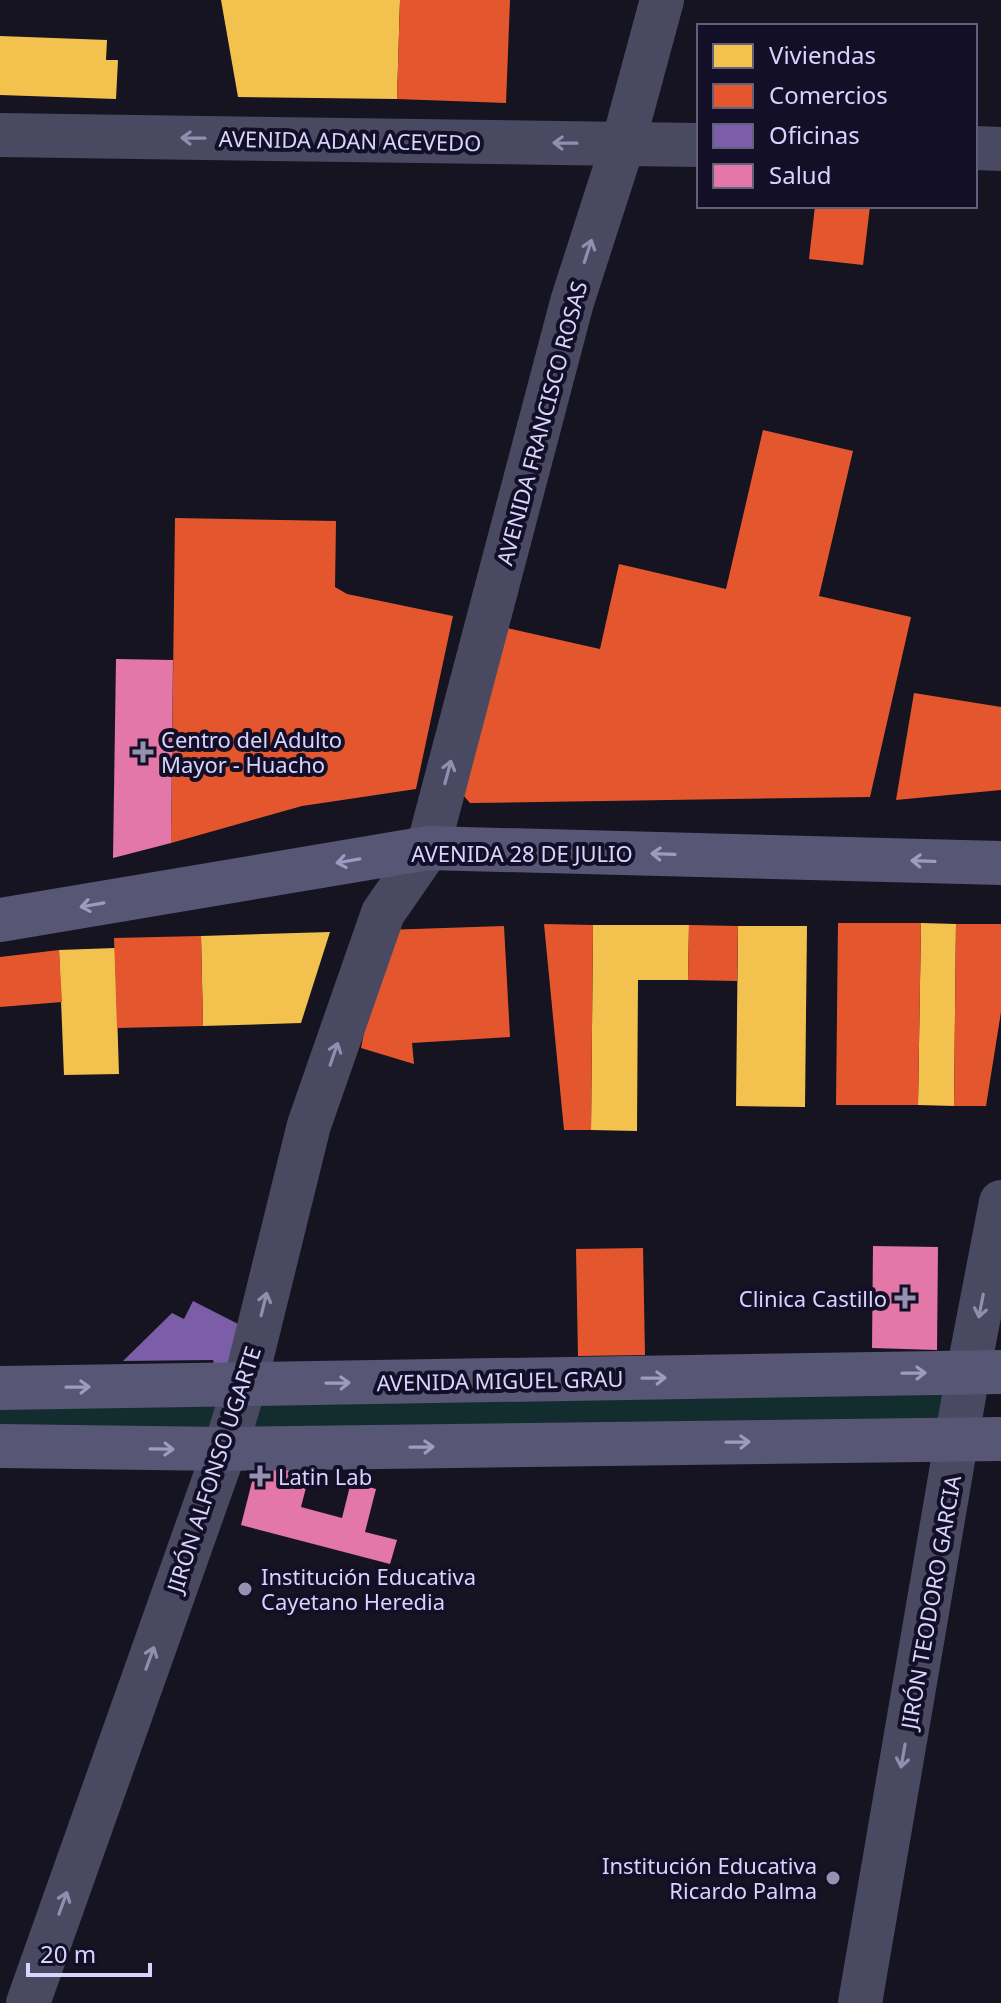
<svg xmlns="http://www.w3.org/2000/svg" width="1001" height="2003" font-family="'Noto Sans',sans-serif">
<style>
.green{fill:#132c2d}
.homes{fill:#f2c14e}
.shops{fill:#e4572e}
.offices{fill:#7b5ea7}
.health{fill:#e377a8}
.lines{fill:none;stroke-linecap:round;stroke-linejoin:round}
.street{stroke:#4a4962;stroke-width:44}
.secondary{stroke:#575674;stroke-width:44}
.oneway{stroke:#928eb0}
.oneway2{stroke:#9e9bc0}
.poi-dot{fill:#9591b1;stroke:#130f26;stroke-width:3}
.labels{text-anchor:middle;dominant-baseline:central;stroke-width:8;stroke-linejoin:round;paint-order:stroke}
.street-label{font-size:22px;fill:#d9d4ff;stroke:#130f26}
.poi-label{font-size:22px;fill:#d9d4ff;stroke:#130f26;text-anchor:start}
</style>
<rect width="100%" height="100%" fill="#161421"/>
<!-- green -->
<g class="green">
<polygon points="952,1385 946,1430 247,1443 264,1397"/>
<polygon points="221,1396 212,1438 0,1433 0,1402"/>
</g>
<!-- homes -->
<g class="homes">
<polygon points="221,0 400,0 397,99 238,97"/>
<polygon points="0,36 107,40 106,60 118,60 116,99 0,95"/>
<polygon points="921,923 956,924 954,1106 918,1105"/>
<polygon points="593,925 689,925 688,980 638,980 637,1131 591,1130"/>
<polygon points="738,926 807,926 805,1107 736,1106"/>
<polygon points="330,932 301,1023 203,1026 201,936"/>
<polygon points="115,948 119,1074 64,1075 59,950"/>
</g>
<!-- shops -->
<g class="shops">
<polygon points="400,0 510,0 506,103 397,99"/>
<polygon points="815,206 870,206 863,265 809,259"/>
<polygon points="763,430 853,451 819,596 911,617 870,797 470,803 463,795 502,627 600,649 619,564 726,589"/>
<polygon points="175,518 336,521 335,587 347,594 453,616 416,789 302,806 171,843"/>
<polygon points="914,693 1001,707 1001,790 896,800"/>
<polygon points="838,923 921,923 918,1105 836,1105"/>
<polygon points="544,924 593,925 591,1130 564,1130"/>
<polygon points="956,924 1001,924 1001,1012 986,1106 954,1106"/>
<polygon points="689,925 738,926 737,981 688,980"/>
<polygon points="504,926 510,1037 412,1043 414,1064 361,1048 384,930"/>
<polygon points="201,936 203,1026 117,1028 114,938"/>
<polygon points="59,950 62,1002 0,1007 0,957"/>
<polygon points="643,1248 645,1355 578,1356 576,1249"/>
</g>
<!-- offices -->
<polygon class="offices" points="193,1301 244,1327 239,1372 216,1370 213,1360 123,1361 172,1313 184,1319"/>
<!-- health -->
<g class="health">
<polygon points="116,659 173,660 171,843 113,858"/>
<polygon points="873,1246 938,1247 937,1350 872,1348"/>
<polygon points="257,1462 309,1476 301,1507 342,1518 351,1482 376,1489 365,1532 397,1540 390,1564 241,1525"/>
</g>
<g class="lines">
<!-- street -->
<g class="street">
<polyline points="0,135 699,145"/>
<polyline points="975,148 1001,149"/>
<polyline points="28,2003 225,1449 245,1384 309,1125 383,913 428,848 572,302 623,144 662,0"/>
<polyline points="860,2003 968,1373 1001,1202"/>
</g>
<!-- secondary -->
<g class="secondary">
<polyline points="0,920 428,848 1001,863"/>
<polyline points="0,1388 1001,1372"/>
<polyline points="0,1446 225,1449 1001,1439"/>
</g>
</g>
<!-- one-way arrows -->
<defs><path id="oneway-shaft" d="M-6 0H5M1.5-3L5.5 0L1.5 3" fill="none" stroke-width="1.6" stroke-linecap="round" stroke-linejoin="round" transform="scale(2)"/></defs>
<g class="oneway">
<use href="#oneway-shaft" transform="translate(193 138) rotate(-179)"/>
<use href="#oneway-shaft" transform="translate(565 143) rotate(-179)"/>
<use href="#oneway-shaft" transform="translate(588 251) rotate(-72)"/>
<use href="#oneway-shaft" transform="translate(448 772) rotate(-75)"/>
<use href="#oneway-shaft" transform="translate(334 1054) rotate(-71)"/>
<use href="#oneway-shaft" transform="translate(264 1304) rotate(-76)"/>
<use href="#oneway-shaft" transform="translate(981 1306) rotate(101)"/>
<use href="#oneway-shaft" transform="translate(150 1658) rotate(-70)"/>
<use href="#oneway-shaft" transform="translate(903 1756) rotate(100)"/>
<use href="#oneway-shaft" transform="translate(63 1903) rotate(-70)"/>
</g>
<g class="oneway2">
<use href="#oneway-shaft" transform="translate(663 854) rotate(-178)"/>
<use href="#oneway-shaft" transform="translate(348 861) rotate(170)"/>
<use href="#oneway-shaft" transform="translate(923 861) rotate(-178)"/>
<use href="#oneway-shaft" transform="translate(92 905) rotate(170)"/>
<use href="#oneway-shaft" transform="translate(914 1373) rotate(-1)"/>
<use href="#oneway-shaft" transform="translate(654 1378) rotate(-1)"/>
<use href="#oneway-shaft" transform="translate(338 1383) rotate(-1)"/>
<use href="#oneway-shaft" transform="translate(78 1387) rotate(-1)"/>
<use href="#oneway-shaft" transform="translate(738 1442) rotate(-1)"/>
<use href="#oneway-shaft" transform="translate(422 1447) rotate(-1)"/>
<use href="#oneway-shaft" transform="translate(162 1449) rotate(1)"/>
</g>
<!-- markers -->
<g class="poi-dot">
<path d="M139 740h8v8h8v8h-8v8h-8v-8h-8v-8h8z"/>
<path d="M901 1286h8v8h8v8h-8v8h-8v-8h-8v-8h8z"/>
<path d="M256 1464h8v8h8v8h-8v8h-8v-8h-8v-8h8z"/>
<circle cx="245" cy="1589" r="8"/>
<circle cx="833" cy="1878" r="8"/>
</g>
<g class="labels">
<!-- street labels -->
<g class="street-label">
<text transform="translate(350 140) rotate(1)">AVENIDA ADAN ACEVEDO</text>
<text transform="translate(541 423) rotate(-75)">AVENIDA FRANCISCO ROSAS</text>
<text x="522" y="853">AVENIDA 28 DE JULIO</text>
<text transform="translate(500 1380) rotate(-1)">AVENIDA MIGUEL GRAU</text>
<text transform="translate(213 1469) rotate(-72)">JIRÓN ALFONSO UGARTE</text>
<text transform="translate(930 1602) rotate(-80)">JIRÓN TEODORO GARCIA</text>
</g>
<!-- poi labels -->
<g class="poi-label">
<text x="161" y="739">Centro del Adulto<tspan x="161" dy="25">Mayor - Huacho</tspan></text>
<text x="887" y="1298" text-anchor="end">Clinica Castillo</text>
<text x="278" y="1476">Latin Lab</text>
<text x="261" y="1576">Institución Educativa<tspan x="261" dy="25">Cayetano Heredia</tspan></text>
<text x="817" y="1865" text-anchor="end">Institución Educativa<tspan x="817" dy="25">Ricardo Palma</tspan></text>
</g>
</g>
<!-- legend -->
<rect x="697" y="24" width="280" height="184" fill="#130f26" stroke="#625e7d" stroke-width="2"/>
<rect x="713" y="44" width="40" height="24" fill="#f2c14e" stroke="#625e7d" stroke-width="2"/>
<text x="769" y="64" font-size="24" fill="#d9d4ff">Viviendas</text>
<rect x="713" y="84" width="40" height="24" fill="#e4572e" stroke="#625e7d" stroke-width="2"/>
<text x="769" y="104" font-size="24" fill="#d9d4ff">Comercios</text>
<rect x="713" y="124" width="40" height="24" fill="#7b5ea7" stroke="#625e7d" stroke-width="2"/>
<text x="769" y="144" font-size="24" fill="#d9d4ff">Oficinas</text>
<rect x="713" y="164" width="40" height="24" fill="#e377a8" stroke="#625e7d" stroke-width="2"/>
<text x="769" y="184" font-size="24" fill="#d9d4ff">Salud</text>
<!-- scale -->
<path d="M28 1963v12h122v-12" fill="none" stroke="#d9d4ff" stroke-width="4"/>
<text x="40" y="1963" font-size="24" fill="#d9d4ff" stroke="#130f26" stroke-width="6" paint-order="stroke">20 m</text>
</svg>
